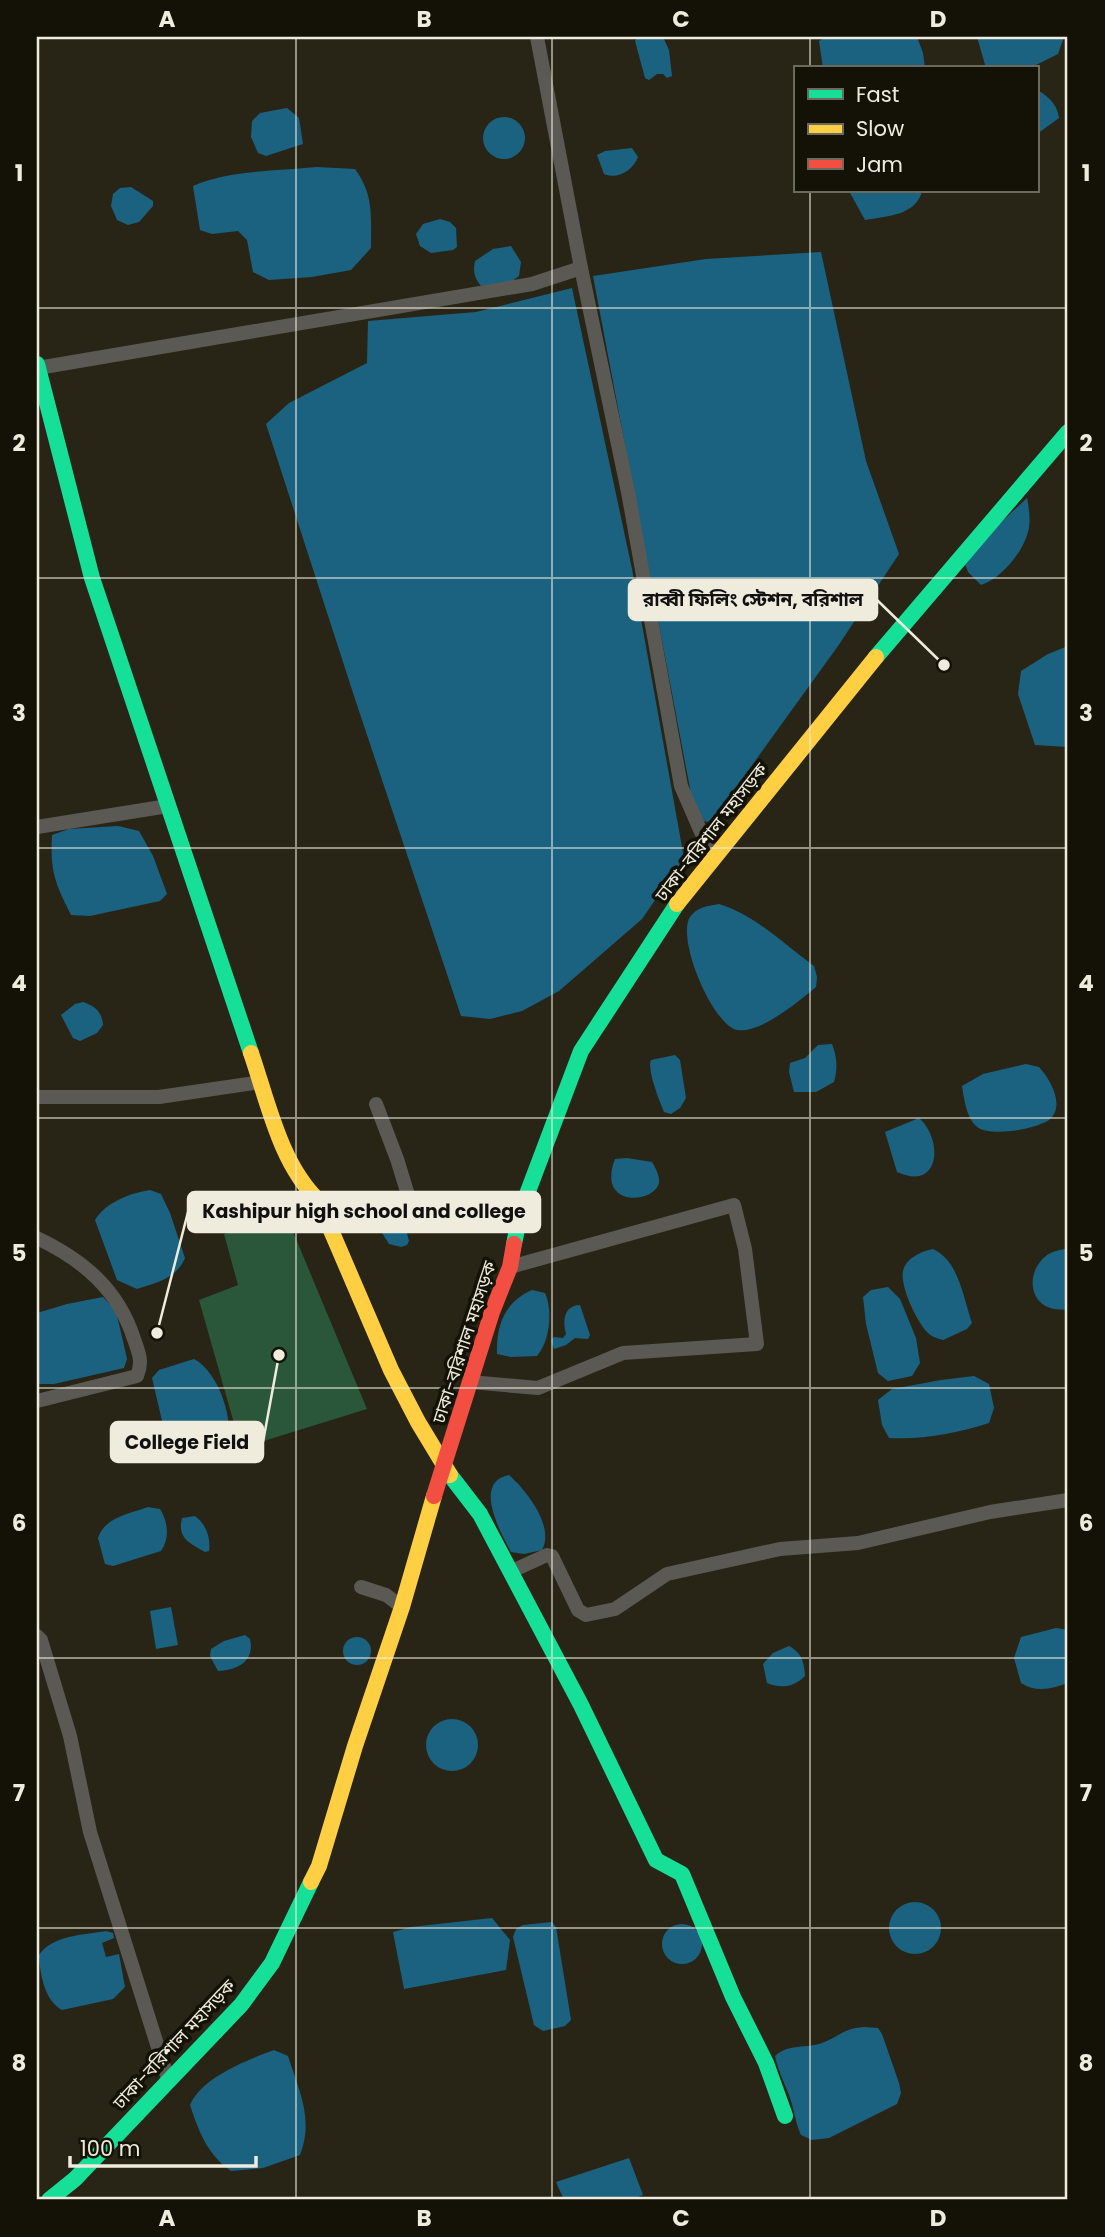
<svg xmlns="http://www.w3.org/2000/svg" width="1105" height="2237" font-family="Poppins,'Noto Sans Bengali',sans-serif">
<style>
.green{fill:#2a563a}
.water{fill:#1b6280}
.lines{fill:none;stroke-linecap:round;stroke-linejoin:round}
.street{stroke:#5b5954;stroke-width:14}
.fast{stroke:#16e098;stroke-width:16}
.slow{stroke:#ffcf43;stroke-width:16}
.jam{stroke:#f24e42;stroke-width:16}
.grid{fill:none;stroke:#efecdd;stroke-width:2;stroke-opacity:0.55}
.labels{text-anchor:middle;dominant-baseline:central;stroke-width:7;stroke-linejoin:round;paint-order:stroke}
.street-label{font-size:18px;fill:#efecdd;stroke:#141207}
.leader{fill:none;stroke:#efecdd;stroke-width:2.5}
.callout-dot{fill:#efecdd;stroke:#141207;stroke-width:2.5}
.callout{fill:#efecdd;stroke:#efecdd;stroke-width:2.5}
.callout-label{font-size:19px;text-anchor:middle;font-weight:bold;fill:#111}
.neatline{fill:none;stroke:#efecdd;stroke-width:2.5}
.grid-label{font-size:23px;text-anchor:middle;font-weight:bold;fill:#efecdd}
</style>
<rect width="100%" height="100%" fill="#282517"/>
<!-- green -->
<polygon class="green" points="286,1215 367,1409 241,1448 199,1300 238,1285 224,1234"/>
<!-- water -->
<g class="water">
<polygon points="638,37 663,37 669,50 672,76 667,78 663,74 657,74 649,80 645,78 635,41"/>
<polygon points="826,37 917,37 923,53 925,68 823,68 819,41"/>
<polygon points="977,37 1064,37 1058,54 1030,68 986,68"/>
<path d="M1041,92C1052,100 1057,106 1059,118L1037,134V93Z"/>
<polygon points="287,108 299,118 303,144 266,156 258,153 251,137 252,121 260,113"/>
<circle cx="504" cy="138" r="21"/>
<path d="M632,148L638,157C633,170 618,180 604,174L597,155L605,151Z"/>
<path d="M317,167L355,169C374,195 371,216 371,248L351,270L312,277L269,280L253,272L247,240L238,231L212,234L200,230L193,186C230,170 277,171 317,167Z"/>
<polygon points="131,187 153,201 153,206 139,222 128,225 117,220 111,206 113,194 120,188"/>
<path d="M849,191H922C916,216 886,216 865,220Z"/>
<polygon points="440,219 450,222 456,228 457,247 453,250 431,253 420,246 416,234 423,224"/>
<path d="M511,246L521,262L519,276L511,282L481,286C474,277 473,271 475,261L493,249Z"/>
<polygon points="821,252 866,461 899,554 838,646 711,822 700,821 692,799 593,276 706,259"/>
<polygon points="572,288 632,569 684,858 642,919 559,991 522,1011 490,1019 461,1016 355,699 266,424 289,403 367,363 368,321 476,312"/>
<path d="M1027,498C1029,508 1031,522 1028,532C1023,552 1001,579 981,585L968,572L963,558Z"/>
<polygon points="1068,646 1068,747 1035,745 1018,694 1021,671 1048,654"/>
<path d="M118,826L139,831L153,856L167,894L160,901L90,916L71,915C55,883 50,872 52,835L69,829Z"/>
<path d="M719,904C755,915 784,944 814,966L817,977L816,987C799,1001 760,1034 737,1030C713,1025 676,939 690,917C697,907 708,906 719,904Z"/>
<path d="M83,1002C95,1006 102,1012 103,1025L97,1033L80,1041L73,1038L61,1015L75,1004Z"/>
<path d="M832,1044C837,1057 838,1068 834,1082L816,1092H794L789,1072L790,1063L805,1058L818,1045Z"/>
<path d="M675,1055L680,1060L686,1098L680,1108L671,1114L664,1112C659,1100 647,1070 651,1060Z"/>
<path d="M1026,1064L1039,1067C1050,1079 1066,1106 1049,1120C1036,1129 989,1138 976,1126C966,1117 964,1098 962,1086L983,1074Z"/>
<path d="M919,1118C943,1139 941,1192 897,1172L885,1132Z"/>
<path d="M627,1158L652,1162C655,1167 660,1176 659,1183C654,1204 596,1208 615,1159Z"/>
<path d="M150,1190L161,1194L170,1213L185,1258C177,1278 156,1283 137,1289L117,1280L95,1220C105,1203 130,1193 150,1190Z"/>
<path d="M395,1205L401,1210L409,1241L407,1245L401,1247L389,1244C383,1234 376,1225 377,1213Z"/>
<path d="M1068,1248V1309C1030,1315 1022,1274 1047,1255C1053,1251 1061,1250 1068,1248Z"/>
<path d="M933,1249C959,1261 963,1297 972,1323L967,1329L943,1340C937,1338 932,1337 928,1333C917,1322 900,1287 903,1271C906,1258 922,1251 933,1249Z"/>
<polygon points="888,1287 900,1299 916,1338 920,1363 912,1376 888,1381 878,1373 866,1324 863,1297 871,1290"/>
<path d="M532,1290L545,1293C553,1310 550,1341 537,1356L511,1357L497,1354C496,1325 505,1302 532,1290Z"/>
<polygon points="103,1297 116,1311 127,1359 124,1368 54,1384 37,1384 37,1313 67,1304"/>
<path d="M580,1305L590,1335L588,1339L575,1338L566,1345L554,1349L551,1340L554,1337L563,1338L566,1334C563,1321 563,1306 580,1305Z"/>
<path d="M194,1359C219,1372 236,1423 226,1449C209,1457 195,1461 175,1460L167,1442L152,1378L159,1370Z"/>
<path d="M974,1376L989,1384L994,1408L989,1423C957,1433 923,1440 889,1438L882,1425L878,1400L892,1389L941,1380Z"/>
<path d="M509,1475C526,1490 555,1526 542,1550L524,1554L511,1552C501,1533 472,1482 509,1475Z"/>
<path d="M148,1507L160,1509C168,1522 170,1538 161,1551L113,1566L105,1564L98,1538C105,1517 129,1514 148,1507Z"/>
<path d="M195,1516C206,1524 211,1538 209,1551L205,1552C189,1543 177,1538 182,1518Z"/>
<polygon points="171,1607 178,1645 156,1649 150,1611"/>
<path d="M1056,1628L1068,1630V1683C1052,1689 1036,1693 1021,1683L1014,1658L1021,1637Z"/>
<path d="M245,1635L250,1639C255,1661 238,1670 218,1671L210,1656L211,1649L224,1641Z"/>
<circle cx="357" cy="1651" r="14"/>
<path d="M789,1646C802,1653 804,1662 805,1676C794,1687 781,1689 767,1683L763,1664L773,1653Z"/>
<circle cx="452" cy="1745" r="26"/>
<circle cx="915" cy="1928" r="26"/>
<polygon points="492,1918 510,1940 506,1970 404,1989 393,1932 411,1927"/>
<polygon points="552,1922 556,1927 571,2020 565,2026 543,2031 534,2025 513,1937 516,1929 523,1925"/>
<circle cx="682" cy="1944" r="20"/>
<path d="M106,1931L113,1933L114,1938L102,1943L106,1957L119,1954L125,1987L113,1999L62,2010C44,2000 40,1973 39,1955C52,1935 84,1935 106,1931Z"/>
<path d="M864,2027L878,2028L882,2034L899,2083L901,2093L897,2104L829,2138L812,2140L801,2135C795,2122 794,2108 789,2095C784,2082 778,2070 775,2056C789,2043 806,2049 822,2043C841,2036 841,2029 864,2027Z"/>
<path d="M274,2050L288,2056C299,2091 314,2119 300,2155L263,2168L231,2171C207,2154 199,2132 190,2105C202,2077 247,2060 274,2050Z"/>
<polygon points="629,2158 643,2195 630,2200 564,2200 556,2182"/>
</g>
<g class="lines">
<!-- street -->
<g class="street">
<polyline points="537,37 581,268 628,492 681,786 701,832 716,855"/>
<polyline points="38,368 532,284 581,268"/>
<polyline points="37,827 168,806"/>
<polyline points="37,1097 159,1097 261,1082"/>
<polyline points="376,1104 397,1159 413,1211 423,1216 458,1210 521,1210"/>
<path d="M37,1238C83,1260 118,1289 134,1339C139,1353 143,1362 137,1376L37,1401"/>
<polyline points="470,1382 538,1388 623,1353 757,1344 745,1249 734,1205 510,1267"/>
<polyline points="512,1571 547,1555 552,1556 578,1610 586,1615 615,1609 667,1574 780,1549 858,1543 990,1512 1068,1500"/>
<polyline points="361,1587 386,1595 402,1607"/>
<polyline points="37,1636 41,1640 70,1736 90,1832 168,2079"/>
</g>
<!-- fast -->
<g class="fast">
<polyline points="37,364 92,578 251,1053"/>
<polyline points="876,657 1068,432"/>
<polyline points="514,1244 521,1210 581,1051 677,904"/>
<polyline points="450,1475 480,1514 581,1705 656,1860 682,1874 733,1997 766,2063 785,2116"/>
<polyline points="49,2200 75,2179 241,2005 272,1963 311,1882"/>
</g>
<!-- slow -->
<g class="slow">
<polyline points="677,904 876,657"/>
<path d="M251,1053C268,1102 280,1163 318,1200L391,1370L418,1422L450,1475"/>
<polyline points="311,1882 319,1866 355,1746 402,1607 434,1496"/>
</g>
<!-- jam -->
<polyline class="jam" points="434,1496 492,1312 510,1267 514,1244"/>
</g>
<!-- grid -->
<path class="grid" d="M296,37V2200M552,37V2200M810,37V68M810,191V2200M37,308H1068M37,578H1068M37,848H1068M37,1118H1068M37,1388H1068M37,1658H1068M37,1928H1068"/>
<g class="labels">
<!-- street labels -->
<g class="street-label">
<text transform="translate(711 832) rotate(-52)">ঢাকা-বরিশাল মহাসড়ক</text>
<text transform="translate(464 1342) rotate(-72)">ঢাকা-বরিশাল মহাসড়ক</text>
<text transform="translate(174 2044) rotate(-47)">ঢাকা-বরিশাল মহাসড়ক</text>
</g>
</g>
<!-- callouts -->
<path class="leader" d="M944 665L877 600M157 1333L188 1212M279 1355L263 1442"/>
<g class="callout-dot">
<circle cx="944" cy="665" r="7"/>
<circle cx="157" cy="1333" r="7"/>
<circle cx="279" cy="1355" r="7"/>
</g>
<g class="callout">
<rect x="629" y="580" width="248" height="40" rx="7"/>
<rect x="188" y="1192" width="352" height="40" rx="7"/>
<rect x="111" y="1422" width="152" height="40" rx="7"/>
</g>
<g class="callout-label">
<text x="753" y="606">রাব্বী ফিলিং স্টেশন, বরিশাল</text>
<text x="364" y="1218">Kashipur high school and college</text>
<text x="187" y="1449">College Field</text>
</g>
<!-- border -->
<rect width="1105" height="2237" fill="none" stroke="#141207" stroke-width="77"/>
<!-- legend -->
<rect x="794" y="66" width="245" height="126" fill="#141207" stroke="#6c695d" stroke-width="2"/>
<rect x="808" y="89" width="35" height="10" fill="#16e098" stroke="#6c695d" stroke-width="2"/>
<text x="856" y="102" font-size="21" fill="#efecdd">Fast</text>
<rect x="808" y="124" width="35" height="10" fill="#ffcf43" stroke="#6c695d" stroke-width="2"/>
<text x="856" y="136" font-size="21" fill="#efecdd">Slow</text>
<rect x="808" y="159" width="35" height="10" fill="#f24e42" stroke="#6c695d" stroke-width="2"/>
<text x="856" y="172" font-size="21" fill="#efecdd">Jam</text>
<!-- scale -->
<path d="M70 2156v10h186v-10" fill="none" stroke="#efecdd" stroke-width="3.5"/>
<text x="80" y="2156" font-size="21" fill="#efecdd" stroke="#141207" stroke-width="5" paint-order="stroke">100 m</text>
<rect x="38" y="38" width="1028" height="2160" class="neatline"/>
<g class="grid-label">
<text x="167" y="27">A</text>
<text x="424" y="27">B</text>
<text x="681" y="27">C</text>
<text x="938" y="27">D</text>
<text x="19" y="181">1</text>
<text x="1086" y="181">1</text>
<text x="19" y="451">2</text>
<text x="1086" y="451">2</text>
<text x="19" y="721">3</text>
<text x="1086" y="721">3</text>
<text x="19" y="991">4</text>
<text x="1086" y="991">4</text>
<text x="19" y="1261">5</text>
<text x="1086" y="1261">5</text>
<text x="19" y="1531">6</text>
<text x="1086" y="1531">6</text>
<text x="19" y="1801">7</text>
<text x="1086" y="1801">7</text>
<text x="19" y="2071">8</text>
<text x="1086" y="2071">8</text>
<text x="167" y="2226">A</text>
<text x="424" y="2226">B</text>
<text x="681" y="2226">C</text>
<text x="938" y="2226">D</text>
</g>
</svg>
